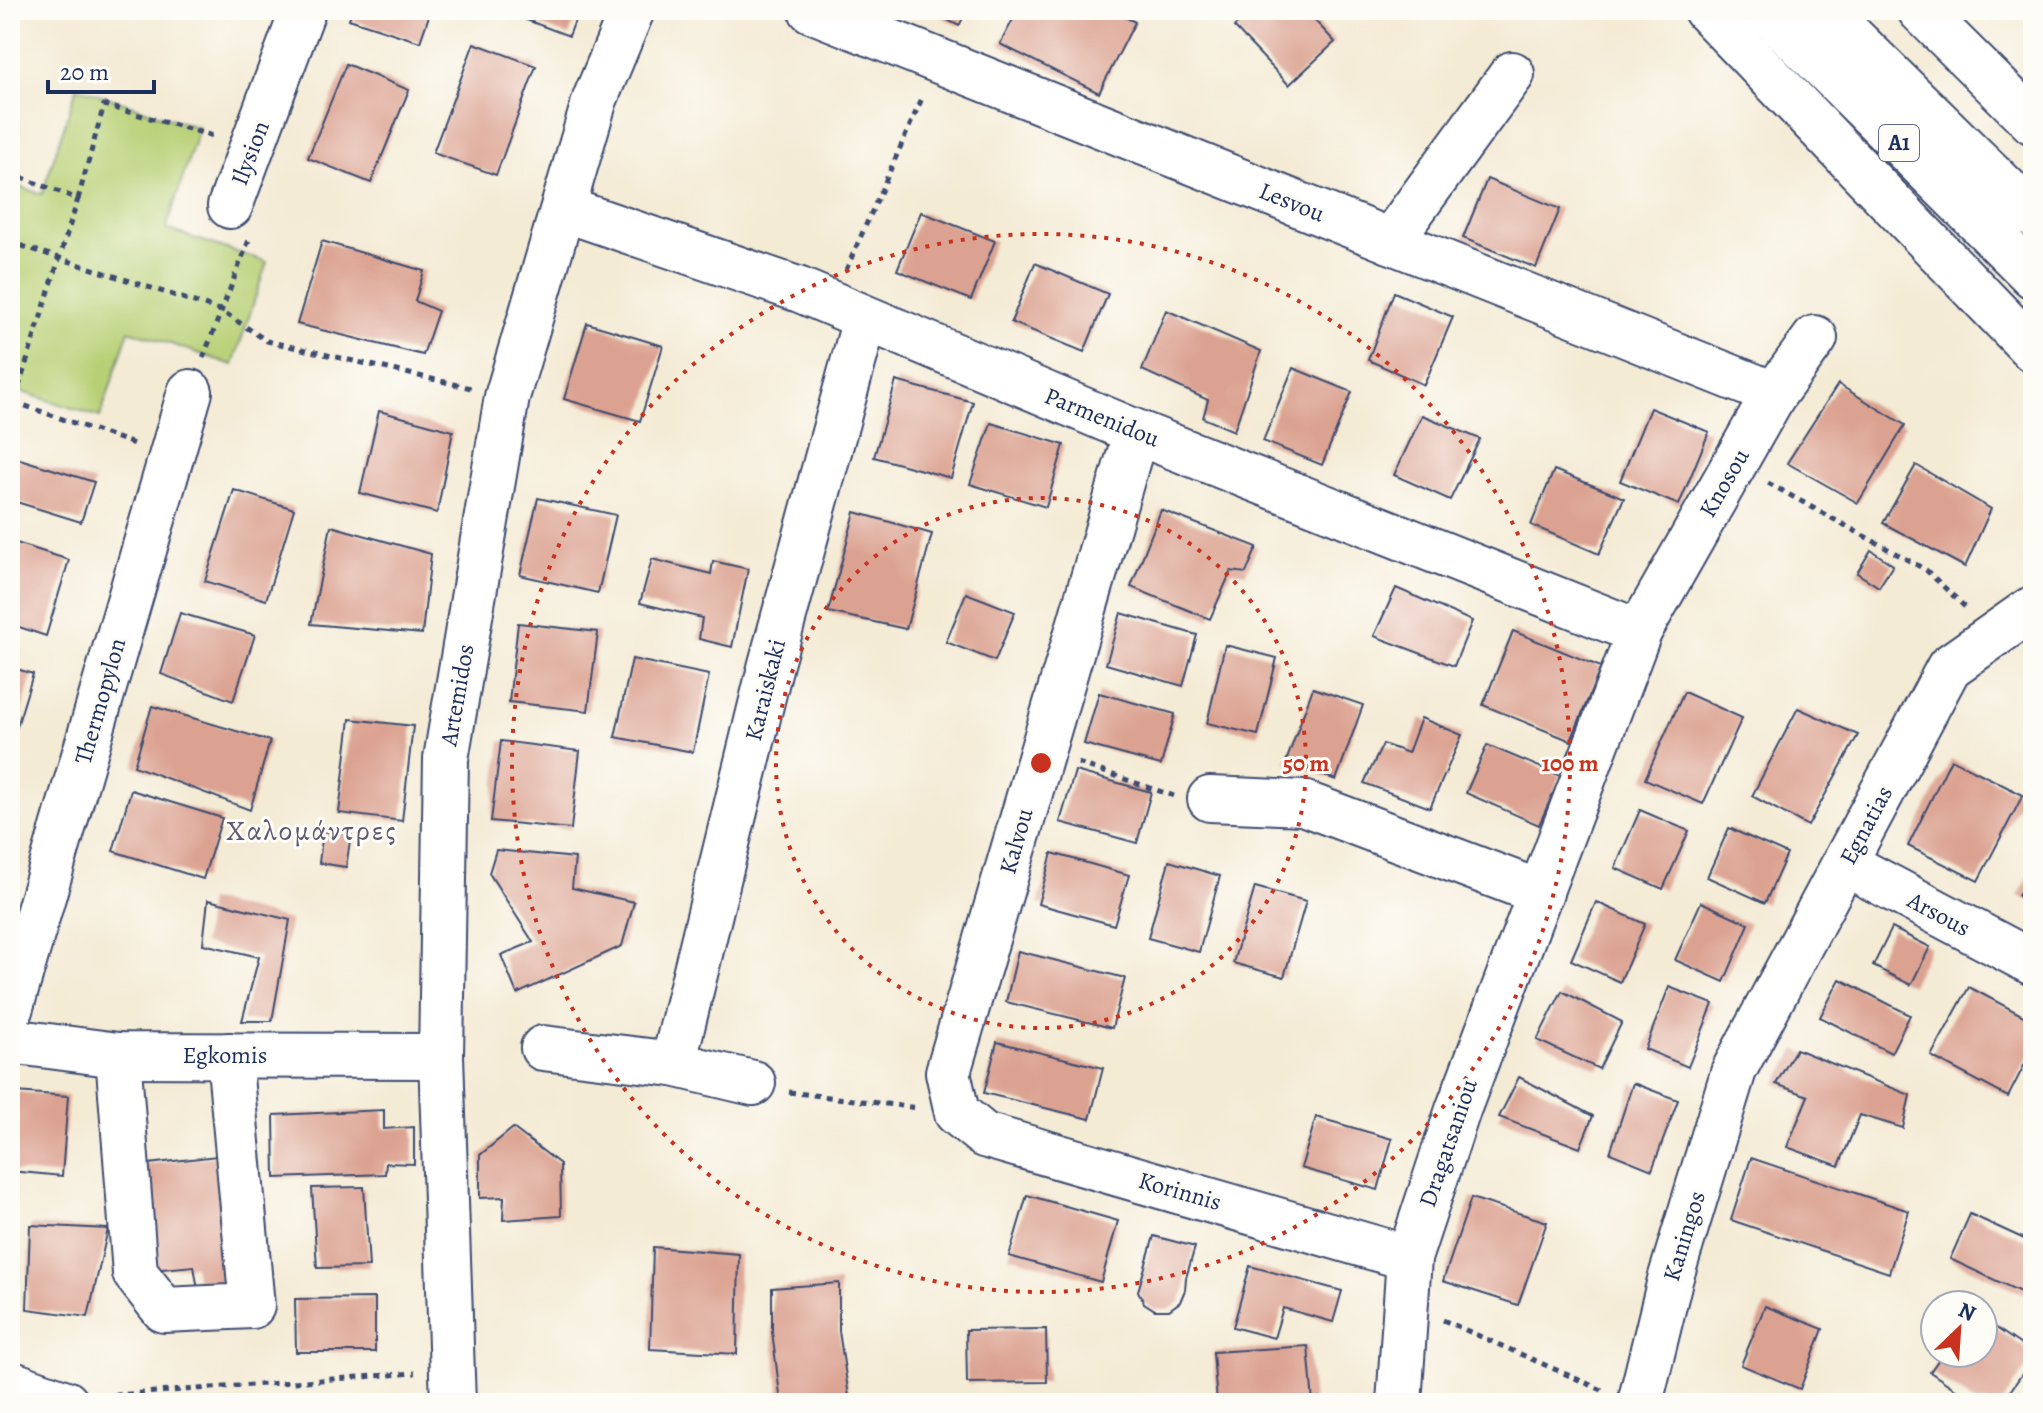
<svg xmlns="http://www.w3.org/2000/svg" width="2043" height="1413" font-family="Alegreya,serif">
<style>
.green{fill:#b8d075;stroke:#6a806a;stroke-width:2}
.building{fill:#dba291}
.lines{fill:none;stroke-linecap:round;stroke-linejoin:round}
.minor-casing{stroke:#3c4b70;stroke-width:48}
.highway-casing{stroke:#3c4b70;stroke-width:48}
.path{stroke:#3c4b70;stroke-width:5;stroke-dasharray:6 6;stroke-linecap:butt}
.minor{stroke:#fff;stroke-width:44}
.highway{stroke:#fff;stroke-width:44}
.ring{fill:none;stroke:#c8321e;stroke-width:4;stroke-dasharray:4 8}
.labels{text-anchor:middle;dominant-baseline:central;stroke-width:6;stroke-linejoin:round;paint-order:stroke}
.shield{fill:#fdfcf7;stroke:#5f6c8c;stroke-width:2}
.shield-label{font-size:22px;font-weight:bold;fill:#1b2f5e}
.street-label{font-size:24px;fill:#1b2f5e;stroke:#fdfcf7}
.quarter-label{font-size:28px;letter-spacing:2px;fill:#5e5770;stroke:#fdfcf7}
.centre{fill:#c8321e;stroke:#fdfcf7;stroke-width:4}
.ring-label{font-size:24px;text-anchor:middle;font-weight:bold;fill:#c8321e;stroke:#fdfcf7;stroke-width:6;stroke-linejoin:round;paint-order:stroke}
</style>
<rect width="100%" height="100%" fill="#fdfcf7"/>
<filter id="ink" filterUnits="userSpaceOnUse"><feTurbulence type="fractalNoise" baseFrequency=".0125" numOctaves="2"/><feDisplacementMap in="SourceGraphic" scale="16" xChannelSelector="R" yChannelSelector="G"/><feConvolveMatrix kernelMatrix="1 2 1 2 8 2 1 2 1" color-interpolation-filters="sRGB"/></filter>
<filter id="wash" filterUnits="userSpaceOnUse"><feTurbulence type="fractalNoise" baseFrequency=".006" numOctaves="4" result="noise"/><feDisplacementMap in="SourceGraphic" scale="32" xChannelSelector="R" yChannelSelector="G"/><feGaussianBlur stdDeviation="1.8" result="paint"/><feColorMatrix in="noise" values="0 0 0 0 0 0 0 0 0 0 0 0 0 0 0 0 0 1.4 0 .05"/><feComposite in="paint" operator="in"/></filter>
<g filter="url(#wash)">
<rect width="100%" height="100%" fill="#f4ebd5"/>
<!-- green -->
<polygon class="green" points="77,87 199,128 166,229 267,262 233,365 129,330 100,417 10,388 10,184 42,194"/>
<g id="blocks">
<!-- building -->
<g class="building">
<polygon points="352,10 431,10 420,42 349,19"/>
<polygon points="500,10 579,10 569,36"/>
<polygon points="928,10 967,10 959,26"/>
<polygon points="1018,10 1111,10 1135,22 1099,93 1000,44"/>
<polygon points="1252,10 1305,10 1335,42 1289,85 1234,27"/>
<polygon points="474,43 536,66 496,175 433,153"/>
<polygon points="346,64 409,90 371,183 308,158"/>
<polygon points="1487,179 1560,209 1536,268 1463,238"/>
<polygon points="921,212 995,241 971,300 897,270"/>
<polygon points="322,241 424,271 415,301 438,311 423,355 297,324"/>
<polygon points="1035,263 1108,294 1084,352 1011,322"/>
<polygon points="1394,292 1453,317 1424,385 1368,360"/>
<polygon points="1166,310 1261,351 1234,431 1203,418 1208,400 1142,370"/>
<polygon points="587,323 663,346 640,421 564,399"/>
<polygon points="1293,368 1352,392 1322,465 1263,441"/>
<polygon points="896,381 973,402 951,478 874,457"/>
<polygon points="1838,384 1905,425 1858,503 1787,463"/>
<polygon points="1650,408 1709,432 1679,505 1620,481"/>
<polygon points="379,411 453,431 437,513 360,493"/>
<polygon points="1422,415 1480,439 1450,500 1394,475"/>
<polygon points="991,423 1064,445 1046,507 970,484"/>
<polygon points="10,456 94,482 81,522 10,500"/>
<polygon points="1916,465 1991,509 1965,567 1883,523"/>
<polygon points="1554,470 1624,498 1599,554 1531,525"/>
<polygon points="234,490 294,509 266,600 205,581"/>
<polygon points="538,498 616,515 598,593 520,575"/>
<polygon points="1161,510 1257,547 1246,573 1231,571 1210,619 1131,587"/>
<polygon points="855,512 932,534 906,629 828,612"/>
<polygon points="331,526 431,554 422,634 311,624"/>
<polygon points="10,541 69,560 46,636 10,624"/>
<polygon points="1871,550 1893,565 1879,587 1857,573"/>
<polygon points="652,559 711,574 713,561 748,569 732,647 699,639 702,618 640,603"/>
<polygon points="1396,588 1472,621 1454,666 1374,636"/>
<polygon points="966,593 1015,612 995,661 946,642"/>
<polygon points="180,613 255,635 233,701 161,674"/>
<polygon points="1121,613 1197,635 1183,686 1106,664"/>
<polygon points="518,623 598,632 588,711 509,702"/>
<polygon points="1513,631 1601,667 1571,741 1483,705"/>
<polygon points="1225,645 1277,658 1258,735 1207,723"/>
<polygon points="632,659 709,675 693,752 615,737"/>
<polygon points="10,667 33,674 11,746 10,746"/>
<polygon points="1313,688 1363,705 1336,780 1286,762"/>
<polygon points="1684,692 1742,718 1703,804 1645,779"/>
<polygon points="1099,693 1175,714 1161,765 1084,744"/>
<polygon points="152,706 270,741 250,810 134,766"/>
<polygon points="1798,708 1858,735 1808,826 1752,796"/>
<polygon points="1421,718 1462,735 1430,808 1364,783 1383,744 1408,753"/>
<polygon points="350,719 413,726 402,821 339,813"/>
<polygon points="501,741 580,751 571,829 491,821"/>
<polygon points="1487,745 1561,776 1539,825 1466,793"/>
<polygon points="1951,759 2023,795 1978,881 1908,846"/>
<polygon points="1075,771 1151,792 1137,843 1060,822"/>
<polygon points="131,790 222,818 203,879 113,851"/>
<polygon points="1640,810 1689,831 1663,889 1615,868"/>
<polygon points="1729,828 1787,854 1765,903 1707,877"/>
<polygon points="323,831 351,834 346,867 319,863"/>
<polygon points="496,850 575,858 572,888 634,902 622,946 517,994 501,955 533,942 489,873"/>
<polygon points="1052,853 1129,875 1114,925 1038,904"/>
<polygon points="1169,861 1220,876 1199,952 1148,938"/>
<polygon points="2033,868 2033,902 2018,896"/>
<polygon points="1255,887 1306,901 1284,977 1233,963"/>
<polygon points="208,900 290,920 272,1021 242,1021 259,957 203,944"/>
<polygon points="1596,902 1645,924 1620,982 1571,960"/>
<polygon points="1701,902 1749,924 1724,982 1675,960"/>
<polygon points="1892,928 1930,947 1911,985 1873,966"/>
<polygon points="1018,951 1125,978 1112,1028 1006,1002"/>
<polygon points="1840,979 1910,1015 1891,1053 1820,1017"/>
<polygon points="1669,987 1713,1004 1688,1067 1645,1049"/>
<polygon points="1969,987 2033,1021 2033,1048 2008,1097 1931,1056"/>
<polygon points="1562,991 1622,1022 1599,1069 1537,1040"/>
<polygon points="997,1042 1103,1068 1090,1119 984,1093"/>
<polygon points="1796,1049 1910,1095 1903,1128 1860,1115 1839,1166 1787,1147 1808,1096 1776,1084"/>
<polygon points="1519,1077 1593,1116 1580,1148 1499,1117"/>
<polygon points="1633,1083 1678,1100 1652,1170 1610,1153"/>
<polygon points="16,1092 68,1096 62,1176 10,1171"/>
<polygon points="384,1110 384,1129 414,1127 414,1164 386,1163 385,1174 275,1178 274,1115"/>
<polygon points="1316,1117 1392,1139 1378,1190 1301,1168"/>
<polygon points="513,1128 560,1164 561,1216 503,1220 504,1197 480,1198 480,1155"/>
<polygon points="225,1155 241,1289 199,1296 194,1266 151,1270 140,1165"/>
<polygon points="1751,1158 1909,1211 1889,1273 1731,1220"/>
<polygon points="364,1187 369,1267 317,1268 312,1188"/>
<polygon points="1027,1195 1118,1221 1101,1282 1009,1256"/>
<polygon points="1471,1198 1547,1222 1518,1305 1443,1281"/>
<polygon points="1970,1214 2033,1243 2033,1298 1950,1259"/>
<polygon points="30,1225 108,1229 88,1317 27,1309"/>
<polygon points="1154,1236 1195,1247 1186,1278 1185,1290 1180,1302 1169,1310 1155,1310 1144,1303 1138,1291"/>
<polygon points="653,1247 739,1254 737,1354 650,1349"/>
<polygon points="1250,1266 1342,1291 1333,1322 1283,1308 1274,1338 1233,1327"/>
<polygon points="839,1283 839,1331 850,1403 781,1403 772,1331 772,1288"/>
<polygon points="375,1298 375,1352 296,1352 295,1299"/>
<polygon points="1765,1306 1823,1329 1800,1389 1741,1365"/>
<polygon points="1983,1319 2033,1353 2033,1358 2002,1403 1976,1403 1930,1372 1943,1353 1983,1353"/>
<polygon points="1046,1329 1047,1382 967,1383 966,1330"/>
<polygon points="1308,1346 1313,1403 1217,1403 1213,1352"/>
</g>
</g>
</g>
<g filter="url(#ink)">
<use href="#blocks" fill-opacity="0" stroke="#3c4b70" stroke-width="2"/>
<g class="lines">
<defs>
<g id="minor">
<polyline points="811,10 1774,394"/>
<polyline points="230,206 303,10"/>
<polyline points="564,209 800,290 1136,432 1639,632"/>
<polyline points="1390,241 1512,74"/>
<polyline points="1136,432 948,1072 957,1113 984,1135 1409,1258"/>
<polyline points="1210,799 1303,803 1541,893"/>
<polyline points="1846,864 2033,963"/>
<polyline points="10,1010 190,392"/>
<polyline points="10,1041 118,1055 441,1056"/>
<polyline points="543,1048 673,1064 753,1083"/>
<polyline points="118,1055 135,1273 164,1310 252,1306 229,1055"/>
<polyline points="673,1064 771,664 865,319"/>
<polyline points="10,1383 66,1403"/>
<polyline points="453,1403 441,1056 446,759 507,397 595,99 632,10"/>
<polyline points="1399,1403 1409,1258 1458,1110 1639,632 1774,394 1815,338"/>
<polyline points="1640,1403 1670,1280 1734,1070 1949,667 2030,610 2033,611"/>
</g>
<g id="highway">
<polyline points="1706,10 2033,350"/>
<polyline points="1766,10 2033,276"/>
<polyline points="1824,10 2033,215"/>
<polyline points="1920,10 2033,122"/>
</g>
</defs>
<!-- minor casing -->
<use href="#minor" class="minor-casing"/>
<!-- highway casing -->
<use href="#highway" class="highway-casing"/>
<!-- path -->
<g class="path">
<polyline points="10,173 78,199 14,402 10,401"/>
<polyline points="78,199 104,105 217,137"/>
<polyline points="10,242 222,311 267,341 471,388"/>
<polyline points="846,270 923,96"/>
<polyline points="203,358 249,240"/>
<polyline points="14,402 134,444"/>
<polyline points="1768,483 1926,570 1965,607"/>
<polyline points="1078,763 1174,796"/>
<polyline points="789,1092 918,1108"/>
<polyline points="1443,1320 1602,1390"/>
<polyline points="102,1396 415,1373"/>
</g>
<!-- minor -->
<use href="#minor" class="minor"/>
<!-- highway -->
<use href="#highway" class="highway"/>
</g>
</g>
<!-- distance rings -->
<g class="ring">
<circle cx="1041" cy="763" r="265"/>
<circle cx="1041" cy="763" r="529"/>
</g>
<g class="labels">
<!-- shield labels -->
<rect class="shield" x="1879" y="125" width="40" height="36" rx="6"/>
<g class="shield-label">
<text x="1899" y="143">A1</text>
</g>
<!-- street labels -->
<g class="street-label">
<text transform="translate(250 153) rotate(-69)">Ilysion</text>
<text transform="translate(1292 202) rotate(22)">Lesvou</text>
<text transform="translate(1102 417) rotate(22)">Parmenidou</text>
<text transform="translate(1724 483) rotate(-60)">Knosou</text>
<text transform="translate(765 690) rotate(-76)">Karaiskaki</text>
<text transform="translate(457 695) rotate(-80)">Artemidos</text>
<text transform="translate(100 701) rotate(-74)">Thermopylon</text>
<text transform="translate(1866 825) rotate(-62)">Egnatias</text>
<text transform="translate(1016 841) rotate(-74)">Kalvou</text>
<text transform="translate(1939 914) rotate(28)">Arsous</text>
<text x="225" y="1055">Egkomis</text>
<text transform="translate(1448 1143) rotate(-71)">Dragatsaniou</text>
<text transform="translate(1180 1191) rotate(16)">Korinnis</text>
<text transform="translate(1684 1236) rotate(-73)">Kaningos</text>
</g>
<!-- quarter labels -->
<g class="quarter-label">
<text x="312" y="831">Χαλομάντρες</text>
</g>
</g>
<circle cx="1041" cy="763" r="12" class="centre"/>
<g class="ring-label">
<text x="1306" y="771">50 m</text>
<text x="1570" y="771">100 m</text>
</g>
<!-- margin -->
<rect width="2043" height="1413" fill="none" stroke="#fdfcf7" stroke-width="40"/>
<!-- north arrow -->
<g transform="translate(1959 1329) rotate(25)"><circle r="38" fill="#fdfcf7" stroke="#a3aaba" stroke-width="2"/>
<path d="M0-6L14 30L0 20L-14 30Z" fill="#c8321e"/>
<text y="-12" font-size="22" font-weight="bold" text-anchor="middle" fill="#1b2f5e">N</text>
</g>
<!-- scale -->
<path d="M48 80v12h106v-12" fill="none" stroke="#1b2f5e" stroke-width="4"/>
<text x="60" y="80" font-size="24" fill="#1b2f5e" stroke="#fdfcf7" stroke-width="6" paint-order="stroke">20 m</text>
</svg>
